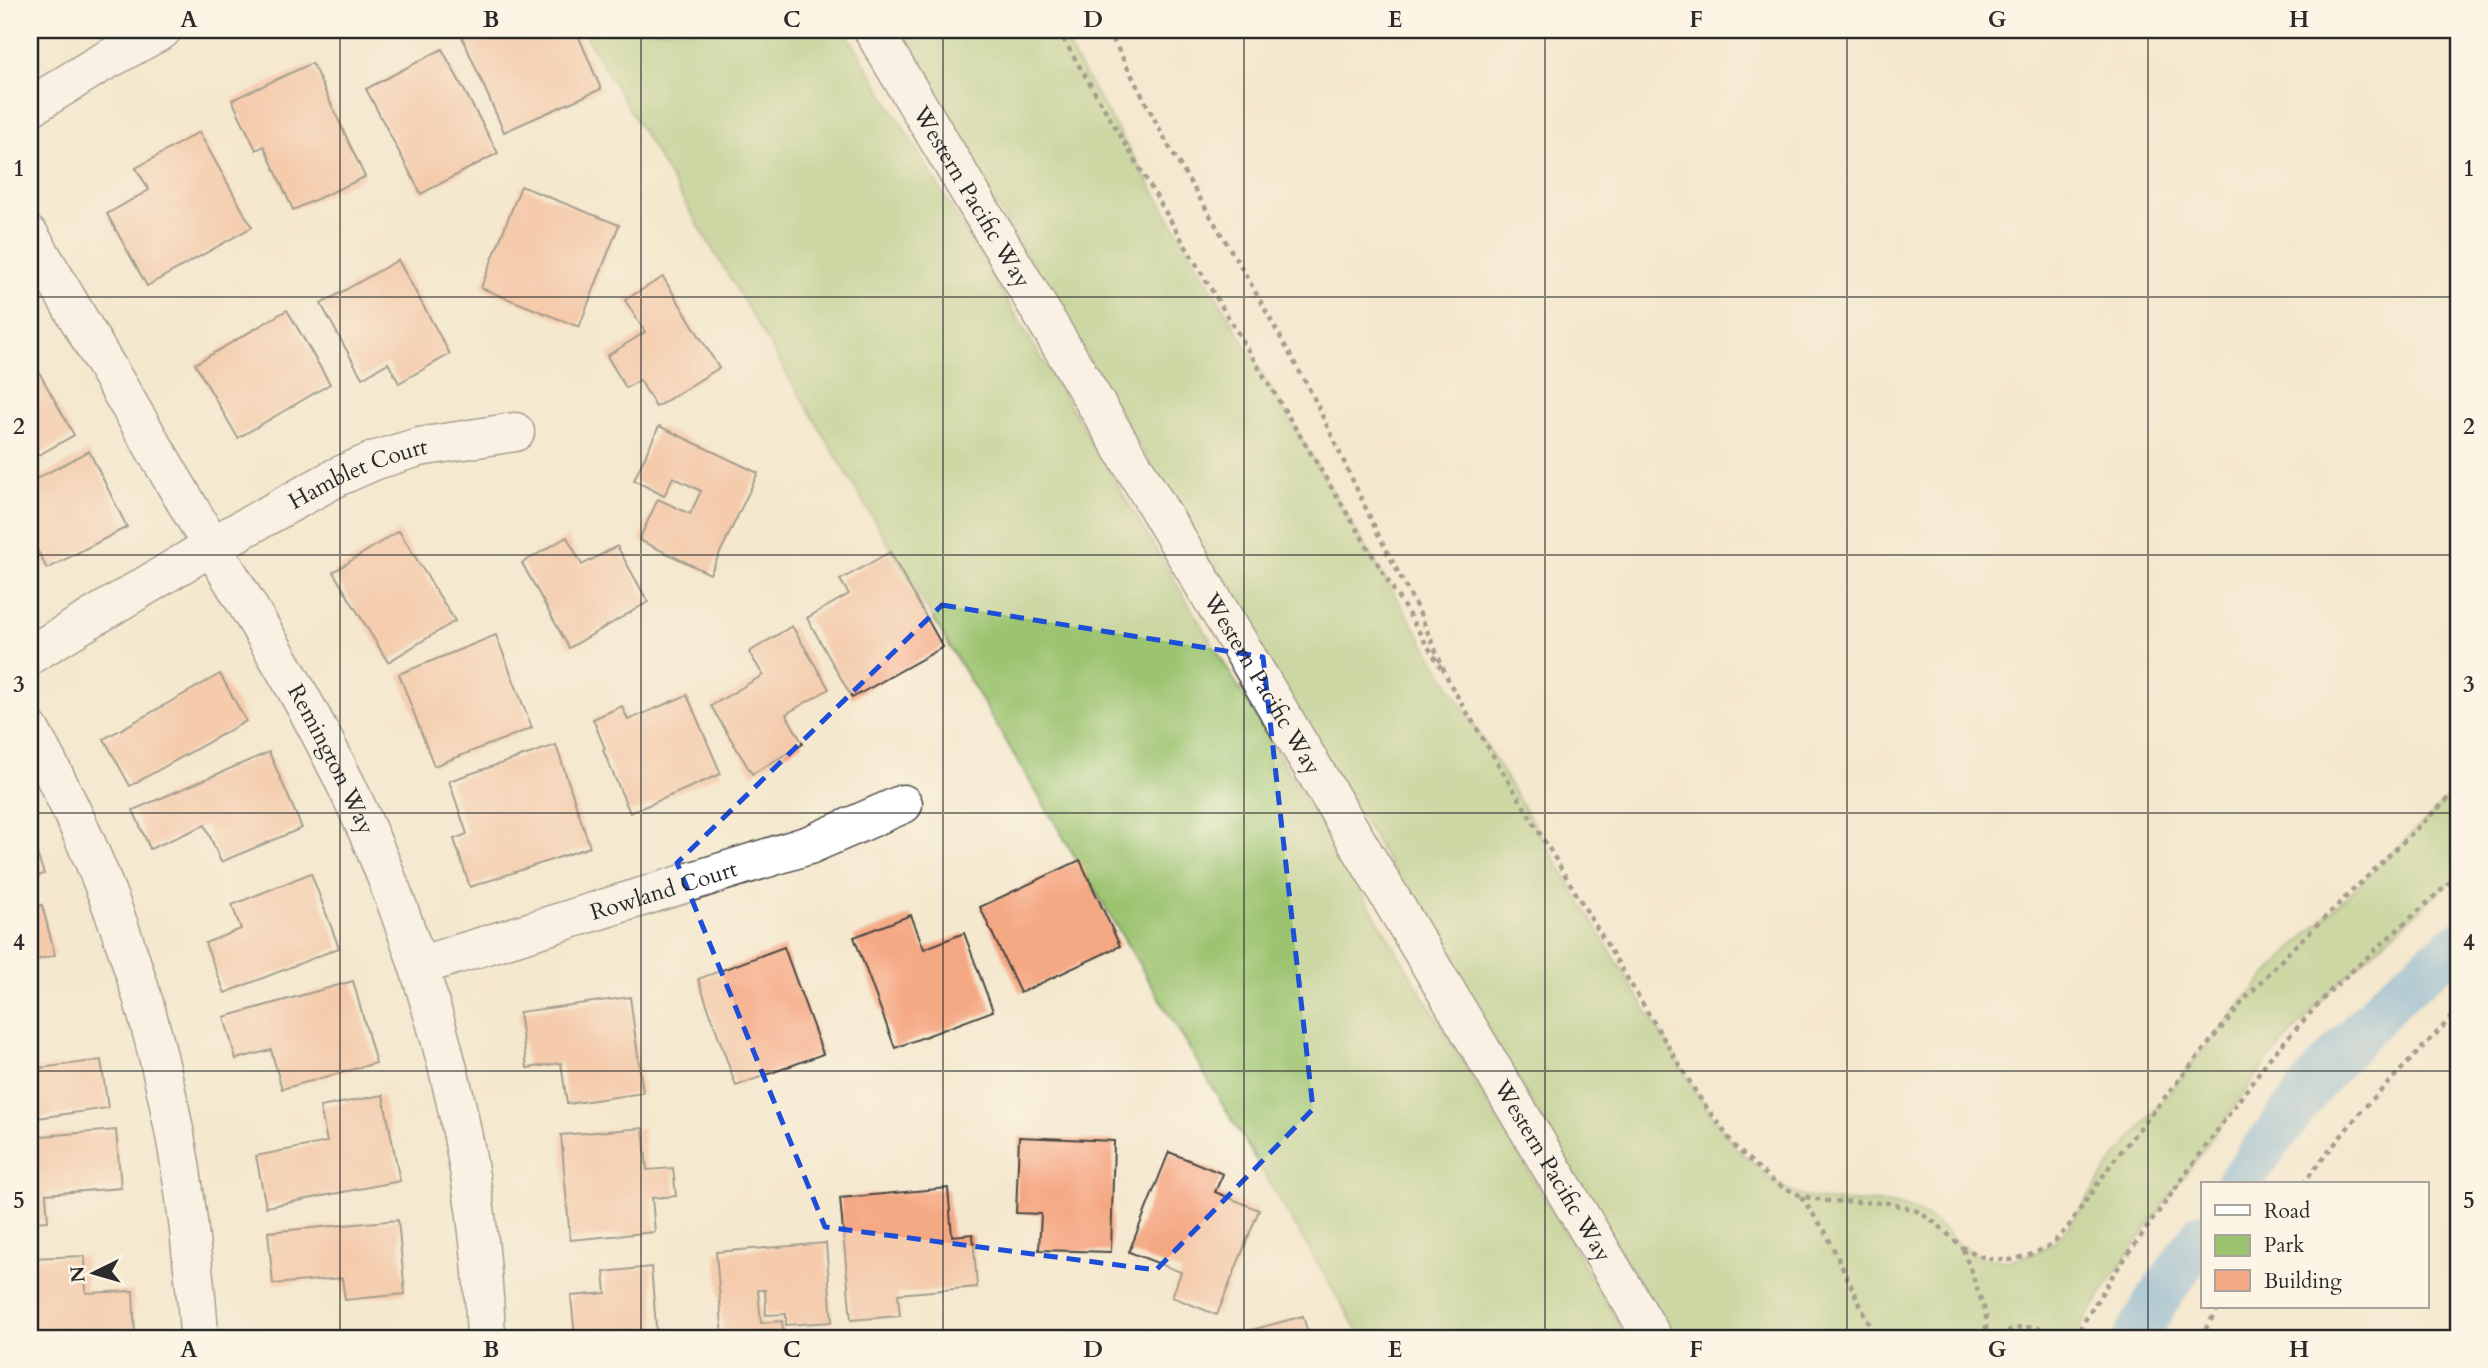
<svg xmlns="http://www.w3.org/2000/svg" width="2488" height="1368" font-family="Cardo,serif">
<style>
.green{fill:#9bc36f;stroke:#63774d;stroke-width:2}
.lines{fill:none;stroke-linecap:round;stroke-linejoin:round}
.canal{stroke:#64a7d9;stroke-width:44}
.building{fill:#f5a884}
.minor-casing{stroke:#494743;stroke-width:41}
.path{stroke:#494743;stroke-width:4.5;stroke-dasharray:5 5;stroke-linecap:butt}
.minor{stroke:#fff;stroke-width:38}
.marked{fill:none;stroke:#1d4ed8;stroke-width:5;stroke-dasharray:14 9;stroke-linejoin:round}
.grid{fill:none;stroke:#2b2b2b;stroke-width:2;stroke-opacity:0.55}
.labels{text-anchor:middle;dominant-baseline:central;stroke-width:7;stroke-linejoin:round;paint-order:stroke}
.street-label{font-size:23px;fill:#2b2b2b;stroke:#fcf5e5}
.neatline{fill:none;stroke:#2b2b2b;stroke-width:2.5}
.grid-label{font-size:23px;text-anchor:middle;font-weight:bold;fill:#2b2b2b}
</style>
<rect width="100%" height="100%" fill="#fcf5e5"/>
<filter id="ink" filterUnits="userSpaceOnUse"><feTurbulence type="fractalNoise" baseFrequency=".0143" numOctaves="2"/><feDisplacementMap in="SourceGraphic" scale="14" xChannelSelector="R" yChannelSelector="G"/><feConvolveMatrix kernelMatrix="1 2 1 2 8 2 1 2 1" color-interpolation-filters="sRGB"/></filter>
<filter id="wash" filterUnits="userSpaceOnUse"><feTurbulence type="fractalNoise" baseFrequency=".00686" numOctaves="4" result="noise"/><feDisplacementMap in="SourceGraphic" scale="28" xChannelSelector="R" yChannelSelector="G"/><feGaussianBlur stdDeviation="1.57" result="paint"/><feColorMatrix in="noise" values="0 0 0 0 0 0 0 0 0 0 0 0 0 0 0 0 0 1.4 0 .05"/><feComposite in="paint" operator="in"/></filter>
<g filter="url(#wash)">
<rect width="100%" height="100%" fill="#f4e8ce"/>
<!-- green -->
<g class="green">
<polygon points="582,30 845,30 1628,1338 1362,1338"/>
<polygon points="892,30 1058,30 1355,529 1697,1094 1736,1148 1775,1183 1801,1196 1828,1201 1889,1203 1917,1211 1936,1223 1962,1247 1987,1259 2011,1260 2033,1254 2052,1244 2068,1227 2114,1160 2244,1000 2291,950 2458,789 2458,875 2331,990 2268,1060 2113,1275 2074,1338 1672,1338"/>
</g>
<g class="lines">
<!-- canal -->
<g class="canal">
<polyline points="2237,1184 2318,1078 2392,998 2458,943"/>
<polyline points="2135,1338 2155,1303 2203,1234"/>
</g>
</g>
<g id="blocks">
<!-- building -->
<g class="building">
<polygon points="459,30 576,30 601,89 504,132"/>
<polygon points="442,49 498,153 421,194 366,89"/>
<polygon points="312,63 365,177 293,210 264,146 256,150 232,100"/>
<polygon points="199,132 252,227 147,286 107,214 149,190 136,168"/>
<polygon points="521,186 619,225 579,327 481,288"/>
<polygon points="398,260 450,354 399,383 388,363 362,378 321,304"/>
<polygon points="663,277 719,368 656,407 640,380 626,388 607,356 645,332 625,300"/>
<polygon points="287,310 330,384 238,438 195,364"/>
<polygon points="30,356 74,435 30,460"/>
<polygon points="659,426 758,473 710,574 639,540 658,499 690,514 701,491 673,477 664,496 634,480"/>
<polygon points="89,451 127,527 47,569 30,536 30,482"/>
<polygon points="399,531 455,621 388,662 333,572"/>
<polygon points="567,537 582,565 617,546 648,602 569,648 522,563"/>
<polygon points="890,552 943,647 852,698 807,618 849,594 840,580"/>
<polygon points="792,626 829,689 786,714 803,744 752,774 711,706 763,675 749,652"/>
<polygon points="496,635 532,728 434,766 399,674"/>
<polygon points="220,674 246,721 130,786 104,739"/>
<polygon points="687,695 721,774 630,813 603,750 605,749 593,719 622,706 628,720"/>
<polygon points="556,745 590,847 470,887 454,839 467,834 449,781"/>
<polygon points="269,752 302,828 221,862 205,825 150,849 133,810"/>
<polygon points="30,834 44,874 30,879"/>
<polygon points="1080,860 1120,946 1020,993 980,907"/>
<polygon points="311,873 339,948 225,993 205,943 241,929 232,905"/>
<polygon points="42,905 55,955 30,962 30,909"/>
<polygon points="911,915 924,949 964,933 993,1011 895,1048 854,937"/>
<polygon points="784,947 823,1054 736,1086 698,979"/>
<polygon points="353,981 376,1063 282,1089 271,1050 236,1059 224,1017"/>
<polygon points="630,997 643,1093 567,1104 561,1063 527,1068 519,1012"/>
<polygon points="30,1055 33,1069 101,1060 108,1108 30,1119"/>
<polygon points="383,1095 400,1181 266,1207 256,1156 327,1142 320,1107"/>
<polygon points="643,1128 647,1170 673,1168 676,1196 652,1198 655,1232 570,1240 561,1135"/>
<polygon points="116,1130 121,1188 46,1194 48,1221 30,1222 30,1137"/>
<polygon points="1019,1137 1114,1141 1111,1252 1039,1250 1041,1214 1016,1213"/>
<polygon points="1169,1152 1223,1174 1215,1192 1259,1210 1217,1315 1172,1297 1181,1272 1129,1252"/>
<polygon points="948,1188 952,1236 973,1234 977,1287 898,1294 900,1316 851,1320 840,1198"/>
<polygon points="398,1220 405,1294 345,1300 342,1278 273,1284 268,1232"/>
<polygon points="826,1243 832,1322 786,1325 786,1314 766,1315 765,1290 758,1290 761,1323 782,1321 784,1338 723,1338 716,1252"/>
<polygon points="85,1256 86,1293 133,1291 135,1338 30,1338 30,1258"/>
<polygon points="651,1267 657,1338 575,1338 571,1296 606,1293 604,1272"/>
<polygon points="1303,1316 1309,1338 1227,1338 1226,1337"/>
</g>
</g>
</g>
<g filter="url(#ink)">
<use href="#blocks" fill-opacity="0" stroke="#494743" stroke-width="2"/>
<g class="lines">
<defs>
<g id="minor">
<path id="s1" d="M873,30L1653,1338"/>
<polyline points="30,107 96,66 162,30"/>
<path id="s2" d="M30,236C90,339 150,442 211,545C274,649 337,753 382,866C442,1016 481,1177 486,1338"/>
<path id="s3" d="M30,655L212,546L337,477L376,460L419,447L515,432"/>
<path d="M30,730C121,892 175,1074 192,1259C195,1285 198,1312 199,1338"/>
<path id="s4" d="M419,966L809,845L903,804"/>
</g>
</defs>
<!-- minor casing -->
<use href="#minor" class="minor-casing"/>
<!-- path -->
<g class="path">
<polyline points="1058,30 1205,279 1441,668"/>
<polyline points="1108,30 1169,147 1247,277 1313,396 1378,534 1420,614 1450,684 1697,1094 1736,1148 1775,1183 1801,1196 1828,1201 1889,1203 1917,1211 1936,1223 1962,1247 1987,1259 2011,1260 2033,1254 2052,1244 2068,1227 2114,1160 2244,1000 2291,950 2458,789"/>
<polyline points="2302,1184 2363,1109 2458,1011"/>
<polyline points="1801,1197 1825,1231 1876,1338"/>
<polyline points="1963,1249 1986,1313 1986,1338"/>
<path d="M1999,1338C2021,1319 2046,1329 2070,1338"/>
<polyline points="2074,1338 2113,1275 2268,1060 2331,990 2458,875"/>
<polyline points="2200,1338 2219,1307"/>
</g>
<!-- minor -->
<use href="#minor" class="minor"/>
</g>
</g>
<!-- marked area -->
<path d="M0 0H2488V1368H0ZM942,605L1263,657L1313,1109L1156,1270L825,1227L677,863Z" fill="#f4e8ce" fill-opacity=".55" fill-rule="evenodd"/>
<path class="marked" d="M942,605L1263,657L1313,1109L1156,1270L825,1227L677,863Z"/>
<!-- grid -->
<path class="grid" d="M340,30V1338M641,30V1338M943,30V1338M1244,30V1338M1545,30V1338M1847,30V1338M2148,30V1338M30,297H2458M30,555H2458M30,813H2458M30,1071H2458"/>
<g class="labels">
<!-- street labels -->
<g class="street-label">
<text stroke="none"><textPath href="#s1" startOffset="194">Western Pacific Way</textPath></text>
<text stroke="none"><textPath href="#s3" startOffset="376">Hamblet Court</textPath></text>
<text stroke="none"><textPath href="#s1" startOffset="761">Western Pacific Way</textPath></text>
<text stroke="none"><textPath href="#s2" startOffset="604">Remington Way</textPath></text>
<text stroke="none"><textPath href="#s4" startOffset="256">Rowland Court</textPath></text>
<text stroke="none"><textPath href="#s1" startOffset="1328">Western Pacific Way</textPath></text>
</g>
</g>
<!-- margin -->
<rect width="2488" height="1368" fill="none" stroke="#fcf5e5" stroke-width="77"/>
<!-- legend -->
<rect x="2201" y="1182" width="228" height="126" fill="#fcf5e5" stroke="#a8a49b" stroke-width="2"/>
<rect x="2215" y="1205" width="35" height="10" fill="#ffffff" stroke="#a8a49b" stroke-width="2"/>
<text x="2264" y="1218" font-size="21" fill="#2b2b2b">Road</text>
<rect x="2215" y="1235" width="35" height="21" fill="#9bc36f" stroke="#a8a49b" stroke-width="2"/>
<text x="2264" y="1252" font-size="21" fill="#2b2b2b">Park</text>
<rect x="2215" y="1270" width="35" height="21" fill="#f5a884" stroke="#a8a49b" stroke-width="2"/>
<text x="2264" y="1288" font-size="21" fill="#2b2b2b">Building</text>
<!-- north arrow -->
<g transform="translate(94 1273) rotate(265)" stroke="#fcf5e5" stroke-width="5" paint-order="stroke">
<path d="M0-5L12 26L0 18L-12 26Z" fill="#2b2b2b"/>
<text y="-10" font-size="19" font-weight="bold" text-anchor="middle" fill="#2b2b2b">N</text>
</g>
<rect x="38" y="38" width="2412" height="1292" class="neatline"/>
<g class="grid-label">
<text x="189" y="27">A</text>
<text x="491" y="27">B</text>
<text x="792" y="27">C</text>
<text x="1093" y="27">D</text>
<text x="1395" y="27">E</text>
<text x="1696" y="27">F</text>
<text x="1997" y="27">G</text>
<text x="2299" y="27">H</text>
<text x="19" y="176">1</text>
<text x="2469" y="176">1</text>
<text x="19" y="434">2</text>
<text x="2469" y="434">2</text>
<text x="19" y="692">3</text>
<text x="2469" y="692">3</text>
<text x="19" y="950">4</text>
<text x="2469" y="950">4</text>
<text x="19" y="1208">5</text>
<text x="2469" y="1208">5</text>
<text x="189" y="1357">A</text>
<text x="491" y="1357">B</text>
<text x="792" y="1357">C</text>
<text x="1093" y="1357">D</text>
<text x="1395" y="1357">E</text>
<text x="1696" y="1357">F</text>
<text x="1997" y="1357">G</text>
<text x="2299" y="1357">H</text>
</g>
</svg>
